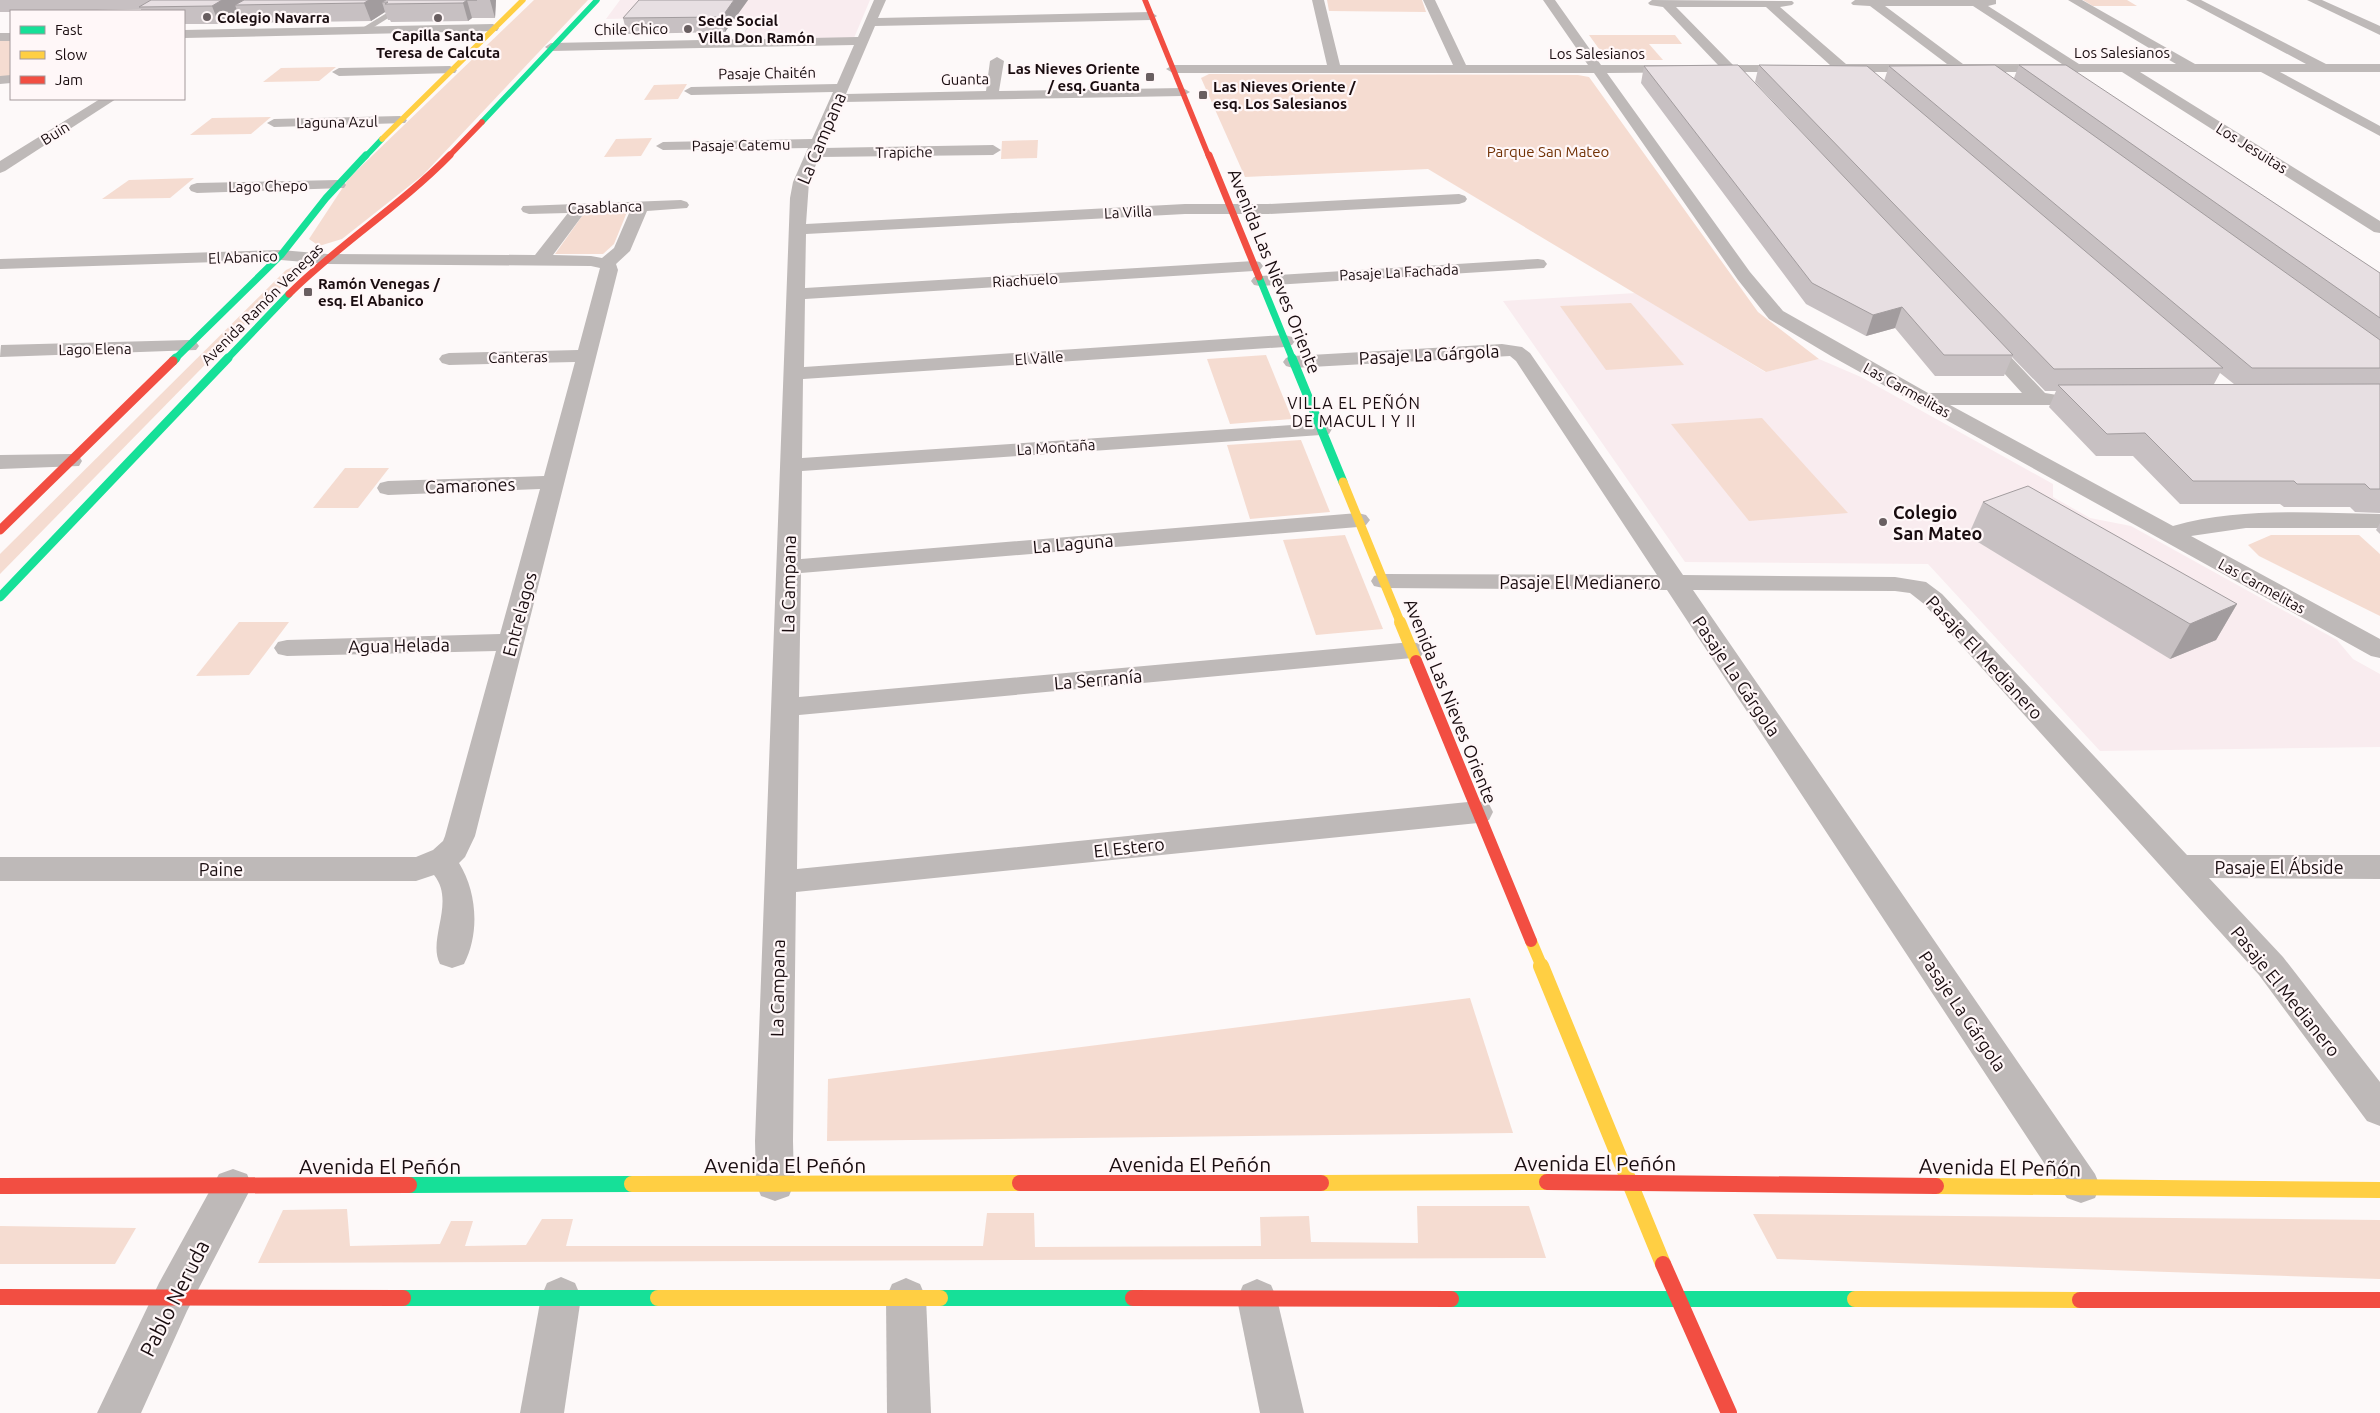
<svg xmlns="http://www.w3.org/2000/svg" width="2380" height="1413" font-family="Ubuntu,sans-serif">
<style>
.built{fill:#f9ecef}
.green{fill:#f5dcd1}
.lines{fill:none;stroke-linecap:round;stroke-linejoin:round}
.lane{fill:#beb9b8;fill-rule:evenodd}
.street{fill:#beb9b8;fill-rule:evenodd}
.fast-far3{stroke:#16e098;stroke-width:5.5}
.fast-far2{stroke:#16e098;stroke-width:7}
.fast-far1{stroke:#16e098;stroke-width:9}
.fast{stroke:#16e098;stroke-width:16}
.slow-far3{stroke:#ffcf43;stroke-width:5.5}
.slow-far2{stroke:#ffcf43;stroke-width:9}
.slow-far1{stroke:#ffcf43;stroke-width:12}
.slow{stroke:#ffcf43;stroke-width:16}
.jam-far4{stroke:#f24e42;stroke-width:5.5}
.jam-far3{stroke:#f24e42;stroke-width:7}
.jam-far2{stroke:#f24e42;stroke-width:9}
.jam-far1{stroke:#f24e42;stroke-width:12}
.jam{stroke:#f24e42;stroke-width:16}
.wall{fill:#c7c0c2;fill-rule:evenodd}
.shaded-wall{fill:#a29c9e}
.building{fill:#e7dfe2;stroke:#a29c9e}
.poi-dot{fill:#695f61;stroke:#fff7f8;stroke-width:2}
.labels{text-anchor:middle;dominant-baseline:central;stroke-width:4.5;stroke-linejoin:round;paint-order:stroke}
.far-poi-label{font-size:15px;font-weight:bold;fill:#190c0f;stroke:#fff7f8;text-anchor:start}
.far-street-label{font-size:15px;fill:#190c0f;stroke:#fff7f8}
.far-park-label{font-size:15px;fill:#713205;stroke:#fff7f8}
.far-neighbourhood-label{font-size:16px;letter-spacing:1px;fill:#190c0f;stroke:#fff7f8}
.street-label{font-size:18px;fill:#190c0f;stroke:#fff7f8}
.poi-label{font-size:18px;font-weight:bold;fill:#190c0f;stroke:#fff7f8;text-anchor:start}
.near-street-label{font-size:21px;fill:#190c0f;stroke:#fff7f8}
</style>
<rect width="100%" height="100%" fill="#fdf9f9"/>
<!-- built -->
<g class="built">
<polygon points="620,0 870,0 854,38 741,39 753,16 606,19"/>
<polygon points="1636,293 1765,372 1819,359 1861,377 2053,484 2053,497 2090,518 2131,526 2337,640 2353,659 2380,674 2380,747 2100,751 1928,564 1685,562 1503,301"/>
</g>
<!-- green -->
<g class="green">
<polygon points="534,0 588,0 423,175 342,239 319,246 309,239 349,178"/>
<polygon points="1327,0 1422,0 1426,12 1329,11"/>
<polygon points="2083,0 2127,0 2137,6 2093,6"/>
<polygon points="1589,35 1675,35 1682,44 1649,44 1663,60 1607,60"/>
<rect x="0" y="40" width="11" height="36"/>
<polygon points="336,67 319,81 263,82 281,68"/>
<polygon points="1209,74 1578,75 1589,77 1758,312 1819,359 1766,372 1428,169 1245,177 1201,78"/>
<polygon points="687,84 678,99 644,100 654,85"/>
<polygon points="271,117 251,134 190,135 212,118"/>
<polygon points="652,138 641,156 604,157 616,139"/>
<polygon points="1038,140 1037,158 1001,159 1002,141"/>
<polygon points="194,178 170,198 102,199 129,180"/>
<polygon points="585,212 627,212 614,244 603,254 555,254"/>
<polygon points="297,265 297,271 0,574 0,554 286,270"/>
<polygon points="1631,303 1684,365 1606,370 1560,306"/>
<polygon points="1266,355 1292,419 1230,424 1207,359"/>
<polygon points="1762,418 1848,513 1749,521 1671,424"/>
<polygon points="1301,440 1330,512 1250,519 1227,445"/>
<polygon points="345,468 389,468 358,508 313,508"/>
<polygon points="1345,535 1383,629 1316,635 1283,540"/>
<polygon points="2271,535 2359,535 2380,554 2380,616 2259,556 2248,545"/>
<polygon points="239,622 289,622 249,675 196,676"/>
<polygon points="1470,998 1513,1133 827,1141 828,1079"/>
<polygon points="1417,1206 1529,1206 1546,1258 258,1263 283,1210 347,1209 350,1246 440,1244 451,1221 473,1221 465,1246 526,1245 542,1219 573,1219 566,1246 983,1246 987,1213 1034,1213 1035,1247 1261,1246 1260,1217 1309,1216 1311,1242 1418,1243"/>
<polygon points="1753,1214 2380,1220 2380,1279 1777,1259"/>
<polygon points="0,1226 136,1228 115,1264 0,1264"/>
</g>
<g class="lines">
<!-- lane -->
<polygon class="lane" points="408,0 417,0 366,32 359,30"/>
<!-- street -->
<g class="street">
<polygon points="874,0 886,0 878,18 1151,12 1157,16 1151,20 875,26 846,94 986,91 990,61 997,57 1004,61 999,91 1183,88 1190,92 1183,96 843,102 823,148 993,145 1001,150 993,155 819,157 809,182 806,224 1185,204 1268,204 1459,194 1465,196 1467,199 1465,202 1459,204 1268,214 1185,214 806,234 805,288 1254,261 1260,262 1263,266 1260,270 1254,271 805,299 804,367 1285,335 1292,337 1295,341 1292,345 1285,347 803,379 802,458 1321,423 1329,424 1332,429 1329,434 1321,435 802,471 801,559 1358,513 1366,515 1370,520 1366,525 1358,527 801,573 799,697 1412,642 1421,644 1425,650 1421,656 1412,658 799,715 797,869 1478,801 1489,804 1493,812 1489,820 1478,823 796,892 793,1141 794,1184 789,1196 775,1201 761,1196 756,1184 755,1141 790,198 793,182 808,148 663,150 656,146 663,142 812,139 833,92 691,95 684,91 691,87 837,84 854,45 551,51 545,47 551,43 858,37"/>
<path d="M1312,0H1324L1340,65H1453L1423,0H1435L1466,65H1588L1543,0H1555L1601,65H1718L1663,7L1650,5L1648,3L1652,0L1792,1L1794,3L1792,5L1780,7L1846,64H1947L1870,6L1853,5L1851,3L1855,0H1996V4L1988,6L2079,64H2176L2068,0H2082L2195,64H2306L2186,0H2201L2326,64H2380V72H2280L2380,126V136L2261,72H2140L2380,221V233L2374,232L2122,72H1742L1741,77L1736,78L1726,72L1607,73L1750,272L1783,311L1928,393H2022L1974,340L1977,336L1984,334L1991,336L2045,393L2057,395L2060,399L2057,403L2050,405H1950L2173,526C2240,507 2311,513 2380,514V528H2246L2191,536L2380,639V658L2371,656L1831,356L1769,319L1738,280L1594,73H1173L1166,69L1173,65H1327ZM1885,6H1973L2062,64H1963ZM1676,7H1766L1830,65H1733Z"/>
<polygon points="2307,0 2322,0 2380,26 2380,35"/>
<polygon points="493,24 499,28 497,31 184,38 184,30"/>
<rect x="0" y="33" width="11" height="8"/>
<polygon points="450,66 457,70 455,73 339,76 332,72 339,68"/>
<polygon points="11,75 11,83 0,84 0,76"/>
<polygon points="100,99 116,99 5,171 0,173 0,161"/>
<polygon points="400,116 407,120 405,123 274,127 267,123 274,119"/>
<polygon points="338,180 344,182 346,185 344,188 197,193 191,191 189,188 191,185 197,183"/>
<path d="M681,200L687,202L689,205L687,208L647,211L630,251L616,264L618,270L475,836L465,857L459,863C477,892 480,933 464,964L452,968L440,964C427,939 456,902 434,875L416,881H0V857H416L433,850L443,841L445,836L496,651L287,656L278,654L274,648L278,642L287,640L500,634L540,489L388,495L380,493L377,488L380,483L388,481L544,476L575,362L449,365L442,363L439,359L442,355L449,353L578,350L600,268L591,266L327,264L281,260L0,269V259L281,250L327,254L535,255L568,213L529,214L523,212L521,209L523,206ZM630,211L614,248L602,258L591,256L553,255L585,212Z"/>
<polygon points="1538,259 1544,260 1547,264 1544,268 1260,286 1254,285 1251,281 1254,277 1260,276"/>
<polygon points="189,340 196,342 199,346 196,350 0,357 1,345"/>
<polygon points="1502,344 1522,347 1530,353 1683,575 1895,577 1926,582 1942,594 2187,855 2380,855 2380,879 2209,878 2283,957 2380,1082 2380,1126 2367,1121 2259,975 1924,604 1910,593 1895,591 1693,590 2095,1174 2100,1186 2095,1198 2081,1203 2067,1198 1667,590 1383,588 1374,586 1371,581 1374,576 1383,574 1657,575 1516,361 1510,356 1293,368 1286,366 1283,362 1286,358 1293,356"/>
<polygon points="71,454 79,456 82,461 79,466 0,469 0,455"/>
<polygon points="233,1169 247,1174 252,1186 187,1311 141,1413 97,1413 159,1283 219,1174"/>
<polygon points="561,1277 575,1283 581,1297 564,1413 520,1413 541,1297 547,1283"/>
<polygon points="906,1278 920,1284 926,1298 931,1413 887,1413 886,1298 892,1284"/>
<polygon points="1257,1279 1271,1285 1277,1299 1304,1413 1260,1413 1237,1299 1243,1285"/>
</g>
<!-- fast-far3 -->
<g class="fast-far3">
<polyline points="482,122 597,0"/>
<polyline points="365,157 382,139"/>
</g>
<!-- fast-far2 -->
<g class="fast-far2">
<polyline points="1259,277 1293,360"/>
<polyline points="174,360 281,255 326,198 366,155"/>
<polyline points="226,360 289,294"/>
</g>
<!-- fast-far1 -->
<g class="fast-far1">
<polyline points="1292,358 1343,482"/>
<polyline points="173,361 176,358"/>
<polyline points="0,597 228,358"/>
</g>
<!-- fast -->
<g class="fast">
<polyline points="409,1185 632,1184"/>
<polyline points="403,1298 658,1298"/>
<polyline points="940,1298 1133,1298"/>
<polyline points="1451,1299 1855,1299"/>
</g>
<!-- slow-far3 -->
<polyline class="slow-far3" points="382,139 523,0"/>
<!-- slow-far2 -->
<polyline class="slow-far2" points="1343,482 1401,624"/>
<!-- slow-far1 -->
<g class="slow-far1">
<polyline points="1400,622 1416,661"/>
<polyline points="1531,941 1542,967"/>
</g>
<!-- slow -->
<g class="slow">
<polyline points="1541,966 1663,1264"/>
<polyline points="1321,1183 1547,1182"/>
<polyline points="632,1184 1020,1183"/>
<polyline points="1936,1186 2380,1190"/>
<polyline points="658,1298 940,1298"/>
<polyline points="1855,1299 2080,1300"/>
</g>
<!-- jam-far4 -->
<g class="jam-far4">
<polyline points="1145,0 1209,157"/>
<polyline points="448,157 482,122"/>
</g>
<!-- jam-far3 -->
<g class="jam-far3">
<polyline points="1209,155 1259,277"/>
<path d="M289,294C339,244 400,206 450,155"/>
</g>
<!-- jam-far2 -->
<polyline class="jam-far2" points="0,530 173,361"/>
<!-- jam-far1 -->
<polyline class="jam-far1" points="1416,661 1531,941"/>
<!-- jam -->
<g class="jam">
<polyline points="1547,1182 1936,1186"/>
<polyline points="1020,1183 1321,1183"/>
<polyline points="0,1186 409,1185"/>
<polyline points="1663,1264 1729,1413"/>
<polyline points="0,1297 403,1298"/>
<polyline points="1133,1298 1451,1299"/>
<polyline points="2080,1300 2380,1300"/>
</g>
</g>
<!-- wall -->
<g class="wall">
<polygon points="0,0 496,0 495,18 472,18 468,21 391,22 390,20 388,20 385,12 371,21 243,23 238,13 219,24 184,24 184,11 141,11 141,9 52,11 11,11 11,12 0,12"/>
<polygon points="748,0 725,32 627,34 623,18"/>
<path d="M1759,65L1884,81L1889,66L2014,78L2019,65L2380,273V513L2355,512L2350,507H2284L2280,504H2180L2133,456H2096L2049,407L2056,391H2045L2012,357L2004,376H1935L1895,328L1866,336L1806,304L1641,83L1644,66L1826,158L1755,82ZM2220,373L2234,384H2214Z"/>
<polygon points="1983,502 2237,604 2216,640 2170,659 1968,536"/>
<polygon points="2380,523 2380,534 2376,530"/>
</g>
<!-- shaded-wall -->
<g class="shaded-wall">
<polygon points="222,0 261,0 235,5 238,13 219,24 212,6"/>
<polygon points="369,0 405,0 382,2 385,12 371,21 364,3"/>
<polygon points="467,0 472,18 468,21 463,3"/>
<polygon points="490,0 496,0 495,18"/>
<polygon points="734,0 748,0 725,32 722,17"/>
<polygon points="1902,307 1895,328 1866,336 1873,315"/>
<polygon points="2237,604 2216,640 2170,659 2190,624"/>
</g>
<!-- building -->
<g class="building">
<polygon points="151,0 222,0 212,6 139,7"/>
<polygon points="244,0 369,0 364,3 235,5"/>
<polygon points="386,0 477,0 467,0 463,3 385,4 388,2 382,2"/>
<polygon points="639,0 734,0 722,17 623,18"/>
<polygon points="1738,65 2013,355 1944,355 1902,307 1873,315 1812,283 1644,66"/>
<polygon points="1759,65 1867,66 2223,368 2054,369"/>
<polygon points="1995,65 2380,340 2380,368 2252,368 1889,66"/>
<polygon points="2019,65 2066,65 2380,273 2380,318"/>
<polygon points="2380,384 2380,489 2370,489 2365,484 2297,484 2294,481 2193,481 2145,433 2107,434 2058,385"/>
<polygon points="2028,486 2237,604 2190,624 1983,502"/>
</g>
<!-- markers -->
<g class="poi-dot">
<circle cx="207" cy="17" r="5"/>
<circle cx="438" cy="18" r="5"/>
<circle cx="688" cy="29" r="5"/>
<rect x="1145" y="72" width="10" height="10" rx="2.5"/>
<rect x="1198" y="90" width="10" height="10" rx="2.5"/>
<rect x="303" y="287" width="10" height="10" rx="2.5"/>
<circle cx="1883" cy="522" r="5"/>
</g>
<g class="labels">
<!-- far-poi labels -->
<g class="far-poi-label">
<text x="217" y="17">Colegio Navarra</text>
<text x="698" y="20">Sede Social<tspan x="698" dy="17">Villa Don Ramón</tspan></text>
<text x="438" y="35" text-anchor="middle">Capilla Santa<tspan x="438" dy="17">Teresa de Calcuta</tspan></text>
<text x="1140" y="68" text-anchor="end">Las Nieves Oriente<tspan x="1140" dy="17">/ esq. Guanta</tspan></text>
<text x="1213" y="86">Las Nieves Oriente /<tspan x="1213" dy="17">esq. Los Salesianos</tspan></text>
<text x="318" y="283">Ramón Venegas /<tspan x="318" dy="17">esq. El Abanico</tspan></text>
</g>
<!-- far-street labels -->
<g class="far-street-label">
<text transform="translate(631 29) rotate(-1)">Chile Chico</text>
<text x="2122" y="52">Los Salesianos</text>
<text x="1597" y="53">Los Salesianos</text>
<text transform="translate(767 73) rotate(-1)">Pasaje Chaitén</text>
<text transform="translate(965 79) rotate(-1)">Guanta</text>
<text transform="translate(337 122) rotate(-1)">Laguna Azul</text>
<text transform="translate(55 133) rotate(-32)">Buin</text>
<text transform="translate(741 145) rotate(-1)">Pasaje Catemu</text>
<text transform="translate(2252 148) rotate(32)">Los Jesuitas</text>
<text transform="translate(904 152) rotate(-1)">Trapiche</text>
<text transform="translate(268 186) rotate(-1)">Lago Chepo</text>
<text transform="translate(605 207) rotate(-2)">Casablanca</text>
<text transform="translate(1128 212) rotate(-3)">La Villa</text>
<text transform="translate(243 257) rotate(-2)">El Abanico</text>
<text transform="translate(1399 272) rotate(-3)">Pasaje La Fachada</text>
<text transform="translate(1025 280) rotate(-3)">Riachuelo</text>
<text transform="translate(262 304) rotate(-45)">Avenida Ramón Venegas</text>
<text transform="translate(95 349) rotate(-1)">Lago Elena</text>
<text transform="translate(518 357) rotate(-1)">Canteras</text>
<text transform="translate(1039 358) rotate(-4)">El Valle</text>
<text transform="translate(1907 390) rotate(29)">Las Carmelitas</text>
<text transform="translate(1056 447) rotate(-4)">La Montaña</text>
<text transform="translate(2262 586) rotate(29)">Las Carmelitas</text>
</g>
<!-- far-park labels -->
<g class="far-park-label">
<text x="1548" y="151">Parque San Mateo</text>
</g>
<!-- far-neighbourhood labels -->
<g class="far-neighbourhood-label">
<text x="1354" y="403">VILLA EL PEÑÓN<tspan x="1354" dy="18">DE MACUL I Y II</tspan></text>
</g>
<!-- street labels -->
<g class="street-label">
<text transform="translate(821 138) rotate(-67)">La Campana</text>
<text transform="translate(1275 271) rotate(68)">Avenida Las Nieves Oriente</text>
<text transform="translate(1429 354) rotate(-3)">Pasaje La Gárgola</text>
<text transform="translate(470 485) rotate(-2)">Camarones</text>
<text transform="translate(1073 543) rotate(-5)">La Laguna</text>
<text x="1580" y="582">Pasaje El Medianero</text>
<text transform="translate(788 584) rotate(-89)">La Campana</text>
<text transform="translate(519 614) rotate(-75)">Entrelagos</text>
<text transform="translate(399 645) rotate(-1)">Agua Helada</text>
<text transform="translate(1985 657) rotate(47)">Pasaje El Medianero</text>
<text transform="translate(1737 676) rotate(56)">Pasaje La Gárgola</text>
<text transform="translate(1098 679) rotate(-5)">La Serranía</text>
<text transform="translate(1451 701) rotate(68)">Avenida Las Nieves Oriente</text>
<text transform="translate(1129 847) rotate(-6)">El Estero</text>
<text x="2279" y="867">Pasaje El Ábside</text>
<text x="221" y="869">Paine</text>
<text transform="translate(777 988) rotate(-89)">La Campana</text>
<text transform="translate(2286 991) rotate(51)">Pasaje El Medianero</text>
<text transform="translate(1963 1011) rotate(56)">Pasaje La Gárgola</text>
</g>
<!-- poi labels -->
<g class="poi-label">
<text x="1893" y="512">Colegio<tspan x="1893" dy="21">San Mateo</tspan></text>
</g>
<!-- near-street labels -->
<g class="near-street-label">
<text x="1595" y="1163">Avenida El Peñón</text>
<text x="1190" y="1164">Avenida El Peñón</text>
<text x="785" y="1165">Avenida El Peñón</text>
<text x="380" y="1166">Avenida El Peñón</text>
<text transform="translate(2000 1167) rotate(1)">Avenida El Peñón</text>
<text transform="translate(174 1298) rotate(-63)">Pablo Neruda</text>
</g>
</g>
<!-- legend -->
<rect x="10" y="10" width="175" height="90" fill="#fff7f8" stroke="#a3999b"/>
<rect x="20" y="26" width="25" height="8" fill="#16e098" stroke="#a3999b"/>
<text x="55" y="35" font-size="15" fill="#190c0f">Fast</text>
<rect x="20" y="51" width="25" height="8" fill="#ffcf43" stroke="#a3999b"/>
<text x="55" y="60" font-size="15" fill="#190c0f">Slow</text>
<rect x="20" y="76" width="25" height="8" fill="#f24e42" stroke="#a3999b"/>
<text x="55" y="85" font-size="15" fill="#190c0f">Jam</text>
</svg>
